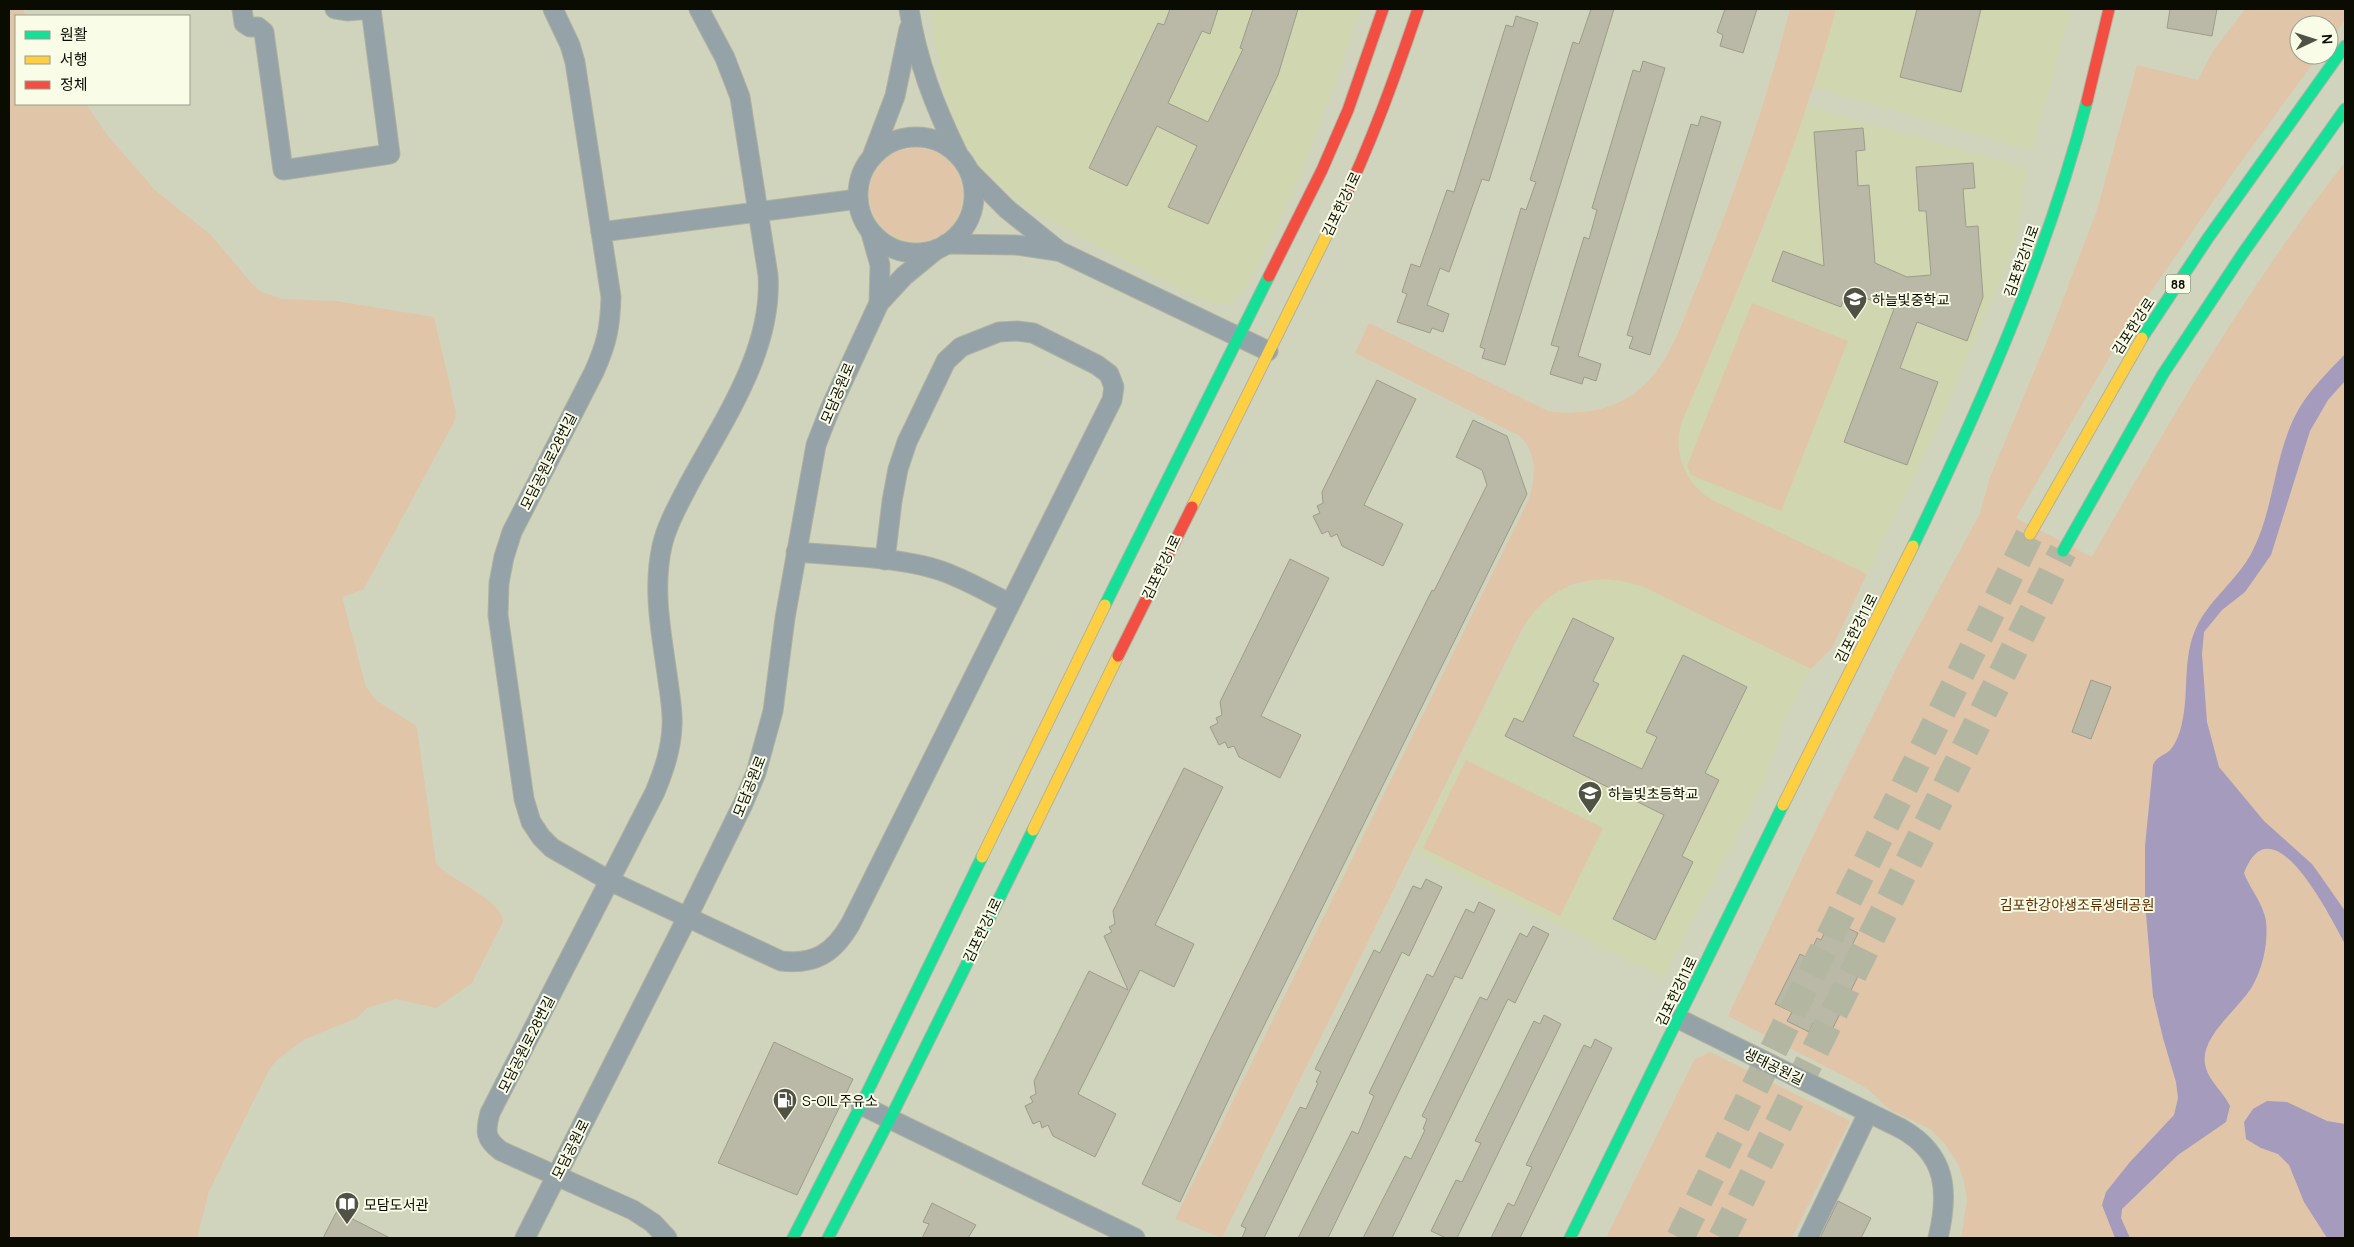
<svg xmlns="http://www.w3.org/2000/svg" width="2354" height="1247" font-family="Manrope,'Noto Sans KR',sans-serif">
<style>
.built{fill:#d0d6b0}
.green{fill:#e0c5a8}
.water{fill:#a49bbd}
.building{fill:#bab9a7;stroke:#9d9c8a}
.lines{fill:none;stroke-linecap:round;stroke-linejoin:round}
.highway-tunnel{stroke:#b3b6a1;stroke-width:28;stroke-dasharray:28 14;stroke-linecap:butt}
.street-casing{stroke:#b0b2a1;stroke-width:21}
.fast-casing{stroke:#b0b2a1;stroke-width:13}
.slow-casing{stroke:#b0b2a1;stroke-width:13}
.jam-casing{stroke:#b0b2a1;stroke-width:13}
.street{stroke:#95a3a8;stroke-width:19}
.fast{stroke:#16e098;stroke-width:11}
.slow{stroke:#ffcf43;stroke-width:11}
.jam{stroke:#f24e42;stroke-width:11}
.labels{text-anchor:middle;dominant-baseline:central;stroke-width:4;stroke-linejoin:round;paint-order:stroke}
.shield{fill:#f9fce7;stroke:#525446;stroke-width:1}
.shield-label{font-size:12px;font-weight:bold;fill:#0b0c01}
.street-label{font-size:14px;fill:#0b0c01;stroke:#f9fce7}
.poi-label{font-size:14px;fill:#0b0c01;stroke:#f9fce7;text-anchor:start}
.park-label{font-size:14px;fill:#622e00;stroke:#f9fce7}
</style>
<rect width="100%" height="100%" fill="#d1d4bd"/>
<!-- built -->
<g class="built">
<polygon points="930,9 1360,9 1335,84 1299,178 1281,217 1247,284 1237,298 1226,304 1214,304 1197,299 1032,211 1005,190 982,168 964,142 943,90"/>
<polygon points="1836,9 2071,9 2032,151 1813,87"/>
<polygon points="1807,106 2027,168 2015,246 1921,465 1867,574 1710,499 1699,491 1685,471 1677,445 1681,424 1762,233"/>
<polygon points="1603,579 1618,580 1644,587 1811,669 1783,723 1767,775 1664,979 1414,852 1531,614 1554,592 1588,581"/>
</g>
<!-- green -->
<g class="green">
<path d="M9,9H23L26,16H16V104H86L108,136L155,190L211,235L253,285L262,292L282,299L336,301L434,317L456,412L455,420L366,585L364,589L342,597L366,687L377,701L415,725L417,729L436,863C448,880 503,899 503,922L472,983L436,1008L396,999L367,1008L357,1018L303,1040L277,1060L269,1070L209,1191L197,1238H9Z"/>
<path d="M1790,9H1836C1798,152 1739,287 1681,424C1673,454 1685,481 1710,499L1867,574L1832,648L1811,669L1644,587C1591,569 1548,584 1521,631L1222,1238L1175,1219L1528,501C1536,479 1538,455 1520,436L1355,353L1369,323L1548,411C1579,416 1617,410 1641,388C1670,363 1683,320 1697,286C1734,196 1766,103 1790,9Z"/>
<path d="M2245,9H2345V20L2329,42V25H2299V55H2319L2235,170L2130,322L2016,518L2092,557C2169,421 2248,286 2345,162V1238H1961L1967,1200L1964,1181L1958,1164L1945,1144L1930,1129L1889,1109L1865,1087L1728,1016L1813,836L1899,663L1980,513L1990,477L2051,331L2097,210L2137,65L2198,80L2213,51Z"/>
<circle cx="916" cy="195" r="47"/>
<polygon points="1752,303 1848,341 1781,511 1691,475 1687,466"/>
<polygon points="1466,760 1603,828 1560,916 1423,848"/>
<polygon points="1710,1052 1850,1121 1792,1238 1606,1238 1694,1060"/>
</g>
<!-- water -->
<g class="water">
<path d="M2345,354V381L2328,400L2310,431L2271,555L2245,592L2222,610L2204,632L2202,654L2207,722L2219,767L2264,821L2312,864L2322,878L2345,911V944C2331,918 2272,798 2244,873C2250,889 2263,903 2266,921C2268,941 2264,963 2255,981C2244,1006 2200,1034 2205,1064C2208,1081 2223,1091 2230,1106L2226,1122L2178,1155L2122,1209L2121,1218L2130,1238H2115L2102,1205L2106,1192L2130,1162L2174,1115L2178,1098L2176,1082L2163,1038L2153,996L2145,902V846L2153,765C2157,756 2162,757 2169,751C2174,747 2178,737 2180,731C2190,699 2182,664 2194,633C2206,601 2238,581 2253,550C2274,508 2274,458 2295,416C2307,392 2327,373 2345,354Z"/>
<polygon points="2267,1101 2287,1102 2327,1121 2345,1124 2345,1238 2327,1238 2304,1202 2289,1165 2278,1154 2261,1148 2246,1139 2244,1122 2253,1109"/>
</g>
<!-- building -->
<g class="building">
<polygon points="1170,9 1218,9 1210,34 1202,31 1168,103 1208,122 1243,49 1240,48 1253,9 1298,9 1278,75 1208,224 1168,207 1197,146 1157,126 1127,186 1089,168 1158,23 1164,25"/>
<polygon points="1591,9 1614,9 1505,365 1482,358 1485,349 1480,347 1521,208 1526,210 1536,182 1530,180 1573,42 1579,44"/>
<polygon points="1725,9 1757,9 1743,53 1720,46 1723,35 1717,32"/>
<polygon points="1917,9 1981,9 1961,92 1900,77"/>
<polygon points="2170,9 2217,9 2212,36 2167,28"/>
<polygon points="1516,16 1538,23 1489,181 1482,179 1449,272 1440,268 1427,305 1449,314 1443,332 1432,328 1430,333 1397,322 1407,294 1402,292 1411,264 1420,267 1447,190 1454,192 1506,25 1513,27"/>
<polygon points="1643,61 1665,68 1578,356 1601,364 1596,381 1584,377 1582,384 1550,374 1559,347 1551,345 1584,237 1589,239 1597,210 1592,208 1633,70 1640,72"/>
<polygon points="1701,116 1721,122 1650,355 1629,348 1633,337 1627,335 1691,124 1698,126"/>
<polygon points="1863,128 1865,150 1856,151 1858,186 1869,185 1875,263 1907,277 1931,275 1926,211 1919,211 1916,167 1973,163 1975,188 1963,189 1966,227 1978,226 1983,297 1967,341 1917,322 1900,368 1938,382 1907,465 1844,442 1894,309 1847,291 1841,307 1772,281 1783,251 1824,266 1814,132"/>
<polygon points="1377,380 1416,399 1364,505 1403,524 1383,566 1342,546 1337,534 1331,537 1328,531 1322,534 1313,516 1320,513 1317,506 1323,503 1322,492"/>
<polygon points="1473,420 1507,436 1527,494 1252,1050 1180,1202 1142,1184 1209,1042 1432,590 1434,591 1487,485 1482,470 1456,457"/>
<polygon points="1290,559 1329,578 1261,716 1301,735 1280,778 1239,757 1234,746 1228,748 1225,742 1219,745 1210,727 1218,723 1216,718 1222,715 1220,702"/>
<polygon points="1573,618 1614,638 1593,681 1599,684 1573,736 1642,769 1657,737 1646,732 1683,655 1747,687 1705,773 1719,780 1682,856 1693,862 1655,940 1613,919 1664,815 1505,736 1514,718 1523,722"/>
<polygon points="2091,680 2111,687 2091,739 2072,732"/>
<polygon points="1184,768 1223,787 1155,925 1194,944 1174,987 1140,970 1078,1094 1116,1114 1095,1157 1053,1136 1048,1125 1042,1128 1040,1121 1033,1124 1025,1106 1033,1102 1030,1097 1036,1094 1034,1081 1089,971 1128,990 1104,936 1112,932 1109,927 1115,924 1113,911"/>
<polygon points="1426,879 1442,887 1409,956 1402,952 1264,1238 1242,1238 1246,1228 1241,1226 1300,1107 1306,1109 1318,1083 1316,1082 1321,1072 1315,1069 1374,950 1380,953 1413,886 1421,889"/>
<polygon points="1479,902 1495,910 1462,979 1455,976 1328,1238 1298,1238 1352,1131 1358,1134 1374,1096 1369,1093 1427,974 1433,977 1466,909 1474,913"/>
<polygon points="1831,920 1858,933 1848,954 1854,957 1847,971 1858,976 1831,1032 1813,1023 1809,1032 1787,1021 1792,1012 1775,1004 1800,954 1808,958 1817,938 1821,940"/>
<polygon points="1533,926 1549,934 1515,1003 1508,999 1392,1238 1363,1238 1405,1156 1411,1159 1425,1130 1423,1129 1427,1119 1422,1116 1480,997 1487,1000 1520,933 1527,937"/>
<polygon points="1544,1015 1561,1024 1457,1238 1446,1238 1431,1231 1456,1180 1462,1182 1481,1143 1475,1141 1534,1021 1540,1024"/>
<polygon points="1595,1039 1612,1048 1520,1238 1491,1238 1508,1203 1514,1206 1532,1167 1526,1165 1584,1045 1591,1048"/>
<polygon points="774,1042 853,1079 797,1195 718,1163"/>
<polygon points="1838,1201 1871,1218 1861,1238 1820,1238"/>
<polygon points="932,1203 976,1225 968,1238 922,1238 929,1224 923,1222"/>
<polygon points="337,1211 390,1238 323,1238"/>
</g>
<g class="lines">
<!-- highway-tunnel -->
<g class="highway-tunnel">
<polyline points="1680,1238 2030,534"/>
<polyline points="1722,1238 2063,551"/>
</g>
<defs>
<g id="street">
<polyline points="242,9 244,23 250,27 258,27 264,32 283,170 390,154 371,9"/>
<polyline points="335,9 347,11 371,9"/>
<path d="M553,9L570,45L575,62L611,297C610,328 607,343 594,372L512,532L504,557L499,583L498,615L524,799L531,822L541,837L552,848L610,881L781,961C815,965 834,953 851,923L1112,400L1114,387L1109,374L1097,365L1033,333L1017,331L999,332L961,347L946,361L907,442L898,469L892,501L885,560"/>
<path d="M909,9C917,61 935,107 958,154"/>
<circle cx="916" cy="195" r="58"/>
<polyline points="873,154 895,96 909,29"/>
<polyline points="970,172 1007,209 1059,251 1268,351"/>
<polyline points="601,232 858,199"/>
<polyline points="871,233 880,265 879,303"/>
<polyline points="946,244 1016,245 1057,251"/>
<path d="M796,552C841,556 906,557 947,573C968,581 989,593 1009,603"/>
<path d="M1679,1019L1902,1129C1947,1155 1949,1192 1938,1238"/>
<polyline points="861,1105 1135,1238"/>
<polyline points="525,1238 688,916 743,804 756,773 773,711 785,618 816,445 830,409 879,303 904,276 937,249"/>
<path d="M667,1238L653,1223L633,1210L501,1151C485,1139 485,1132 490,1113L655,792C664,770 671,750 672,726C673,712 670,696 668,681C662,636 652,591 662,546C667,524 679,504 689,484C724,419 773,350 768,275L740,97L725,58L699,9"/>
<polyline points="1808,1238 1868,1113"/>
</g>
<g id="fast">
<polyline points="2142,338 2208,238 2345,46"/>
<path d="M1913,546C1982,402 2047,256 2087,101"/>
<polyline points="2063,551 2163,374 2243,253 2345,109"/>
<polyline points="1105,605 1269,276"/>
<polyline points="793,1238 861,1105 982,857"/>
<polyline points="828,1238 890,1119 1033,830"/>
<polyline points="1570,1238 1783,805"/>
</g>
<g id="slow">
<polyline points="1192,507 1340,208"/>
<polyline points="2030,534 2142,338"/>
<polyline points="1783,805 1913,546"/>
<polyline points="1033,830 1118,656"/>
<polyline points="982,857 1105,605"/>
</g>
<g id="jam">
<polyline points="2087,101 2109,9"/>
<path d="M1340,208C1371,144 1395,77 1418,9"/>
<polyline points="1269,276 1322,170 1348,110 1383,9"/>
<polyline points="1118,656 1192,507"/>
</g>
</defs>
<!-- street casing -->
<use href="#street" class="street-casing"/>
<!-- fast casing -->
<use href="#fast" class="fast-casing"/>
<!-- slow casing -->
<use href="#slow" class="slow-casing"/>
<!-- jam casing -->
<use href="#jam" class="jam-casing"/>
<!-- street -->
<use href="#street" class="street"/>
<!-- fast -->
<use href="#fast" class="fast"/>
<!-- slow -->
<use href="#slow" class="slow"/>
<!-- jam -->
<use href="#jam" class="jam"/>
</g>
<!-- icons -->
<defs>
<symbol id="school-pin" viewBox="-11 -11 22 30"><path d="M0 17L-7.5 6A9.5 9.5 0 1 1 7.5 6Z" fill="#505243" stroke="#f9fce7"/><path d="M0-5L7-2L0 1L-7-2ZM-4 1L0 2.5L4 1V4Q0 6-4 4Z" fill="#fff"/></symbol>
<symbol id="fuel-pin" viewBox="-11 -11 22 30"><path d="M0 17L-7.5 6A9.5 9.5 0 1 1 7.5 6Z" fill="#505243" stroke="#f9fce7"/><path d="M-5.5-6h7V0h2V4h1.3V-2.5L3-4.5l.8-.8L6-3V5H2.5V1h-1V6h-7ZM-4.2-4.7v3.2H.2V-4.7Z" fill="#fff"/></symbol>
<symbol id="library-pin" viewBox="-11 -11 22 30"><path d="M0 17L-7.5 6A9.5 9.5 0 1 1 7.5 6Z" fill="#505243" stroke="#f9fce7"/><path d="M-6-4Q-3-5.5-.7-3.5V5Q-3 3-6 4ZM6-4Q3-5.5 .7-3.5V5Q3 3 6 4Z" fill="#fff"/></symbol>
</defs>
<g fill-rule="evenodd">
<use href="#school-pin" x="1841" y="285" width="28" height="38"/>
<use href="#school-pin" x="1576" y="779" width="28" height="38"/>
<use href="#fuel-pin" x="771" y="1086" width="28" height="38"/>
<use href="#library-pin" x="333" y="1190" width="28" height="38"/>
</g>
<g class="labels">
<!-- shield labels -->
<rect class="shield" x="2165.5" y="274.5" width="25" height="19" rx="4"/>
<g class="shield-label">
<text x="2178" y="284">88</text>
</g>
<!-- street labels -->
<g class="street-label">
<text transform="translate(1341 204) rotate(-64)">김포한강1로</text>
<text transform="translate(2021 261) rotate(-70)">김포한강11로</text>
<text transform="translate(2133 326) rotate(-57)">김포한강로</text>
<text transform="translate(837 393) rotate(-67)">모담공원로</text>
<text transform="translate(548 461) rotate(-63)">모담공원로28번길</text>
<text transform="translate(1161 567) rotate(-64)">김포한강1로</text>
<text transform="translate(1856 628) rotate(-63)">김포한강11로</text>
<text transform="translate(749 786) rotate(-68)">모담공원로</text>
<text transform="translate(982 930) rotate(-64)">김포한강1로</text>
<text transform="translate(1676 991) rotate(-64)">김포한강11로</text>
<text transform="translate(526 1044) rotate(-63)">모담공원로28번길</text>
<text transform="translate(1774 1066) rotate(26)">생태공원길</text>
<text transform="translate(570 1149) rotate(-63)">모담공원로</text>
</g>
<!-- poi labels -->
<g class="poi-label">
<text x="1872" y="299">하늘빛중학교</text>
<text x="1608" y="793">하늘빛초등학교</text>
<text x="802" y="1100">S-OIL 주유소</text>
<text x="364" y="1204">모담도서관</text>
</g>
<!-- park labels -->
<g class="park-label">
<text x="2077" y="904">김포한강야생조류생태공원</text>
</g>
</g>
<!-- border -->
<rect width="2354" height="1247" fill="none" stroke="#0b0c01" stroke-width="20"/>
<!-- legend -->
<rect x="15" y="15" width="175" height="90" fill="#f9fce7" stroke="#9a9c8b"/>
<rect x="25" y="31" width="25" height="8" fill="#16e098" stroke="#9a9c8b"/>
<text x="60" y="40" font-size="15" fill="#0b0c01">원활</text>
<rect x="25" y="56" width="25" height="8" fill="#ffcf43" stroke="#9a9c8b"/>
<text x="60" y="65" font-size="15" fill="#0b0c01">서행</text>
<rect x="25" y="81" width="25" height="8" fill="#f24e42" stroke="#9a9c8b"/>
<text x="60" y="90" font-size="15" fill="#0b0c01">정체</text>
<!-- north arrow -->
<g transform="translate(2314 40) rotate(86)"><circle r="24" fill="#f9fce7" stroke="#9a9c8b"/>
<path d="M0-4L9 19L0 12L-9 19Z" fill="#505243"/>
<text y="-8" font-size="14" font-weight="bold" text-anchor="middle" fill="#0b0c01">N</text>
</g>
</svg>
